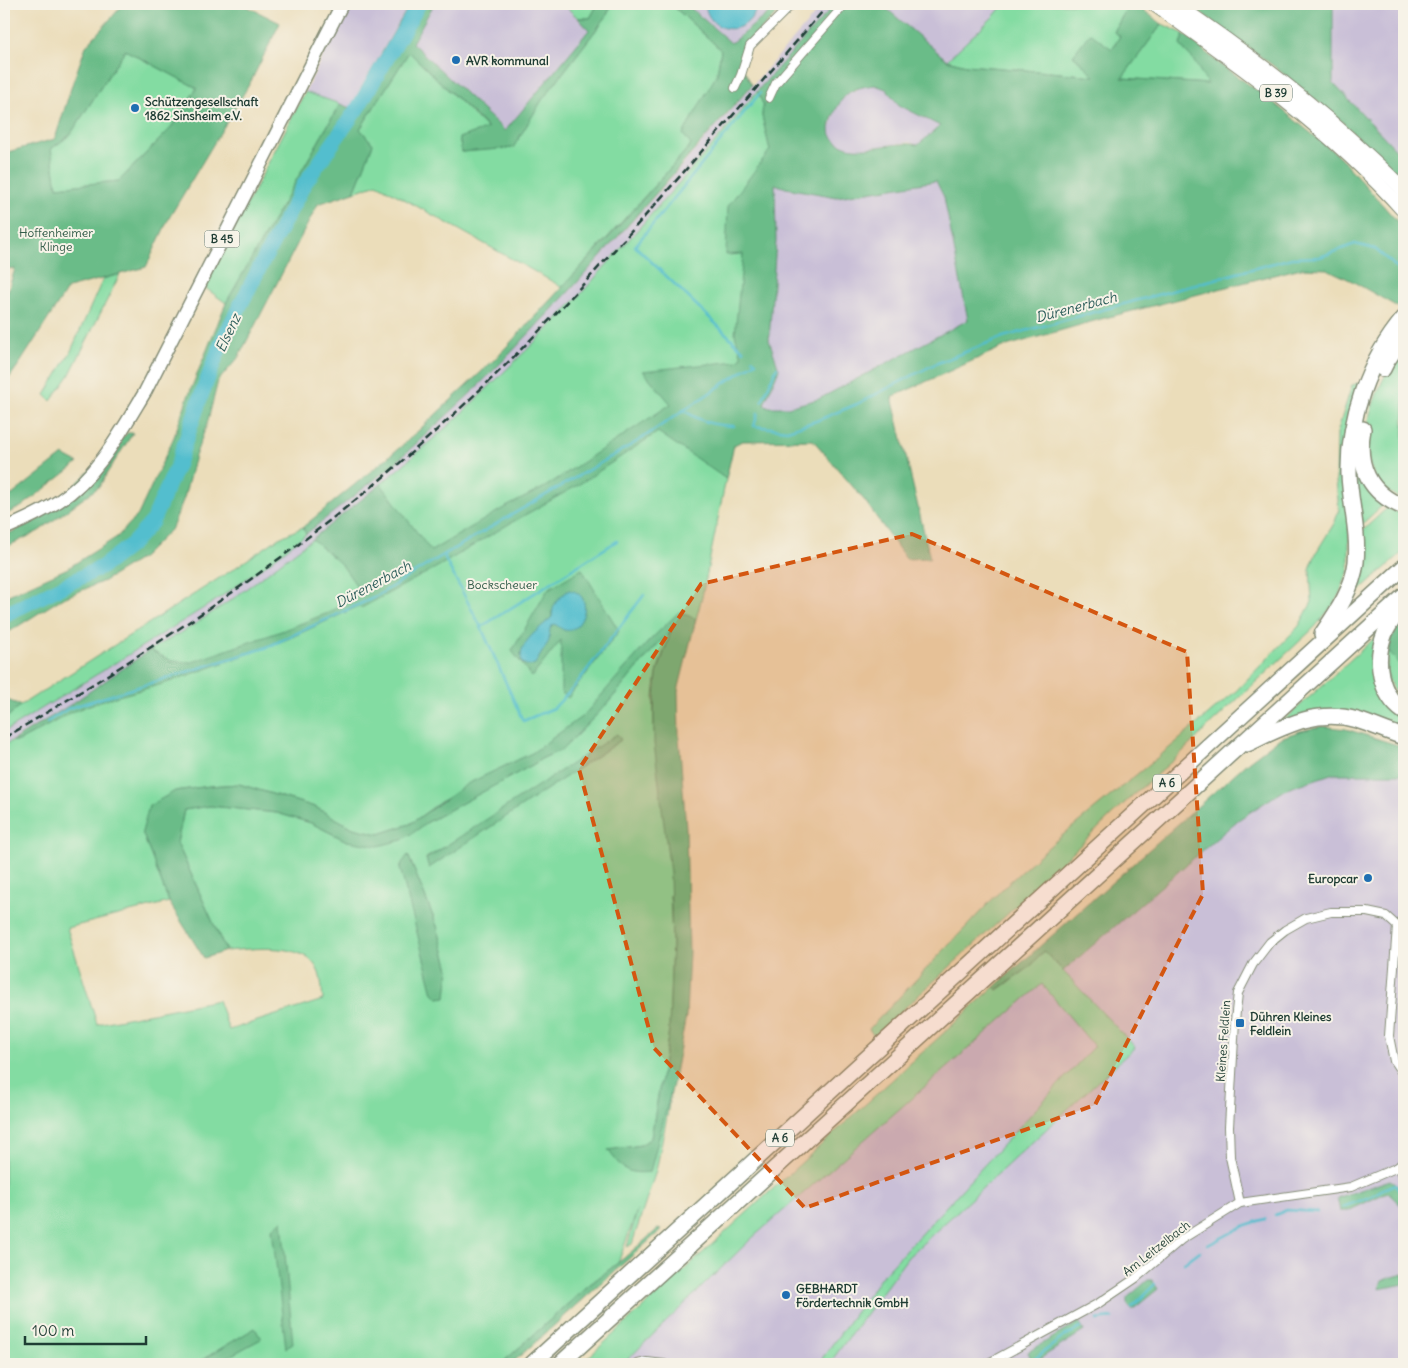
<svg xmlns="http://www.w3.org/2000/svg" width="1408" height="1368" font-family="Delius,sans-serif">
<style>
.industrial{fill:#c9bfd7}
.green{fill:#83dca2;stroke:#518c6b;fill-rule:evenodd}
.forest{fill:#6abc88;stroke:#447c5e;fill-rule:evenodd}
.water{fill:#52bece;stroke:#387e81}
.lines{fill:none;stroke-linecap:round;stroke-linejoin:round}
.stream{stroke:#52bece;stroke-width:2.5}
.river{stroke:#52bece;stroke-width:15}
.minor-casing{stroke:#858d77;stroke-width:10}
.primary-casing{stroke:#858d77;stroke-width:15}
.trunk-casing{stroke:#858d77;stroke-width:16}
.motorway-casing{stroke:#858d77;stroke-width:18}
.minor{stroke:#fff;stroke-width:8}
.primary{stroke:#fff;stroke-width:12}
.trunk{stroke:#fff;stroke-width:14}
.motorway{stroke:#fff;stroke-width:15}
.rail{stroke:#1f3d34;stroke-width:2.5;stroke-dasharray:8 4;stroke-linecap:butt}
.marked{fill:#d45610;fill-opacity:0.2;stroke:#d45610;stroke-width:4;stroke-dasharray:10 6;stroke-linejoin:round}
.poi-dot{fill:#1f6fb2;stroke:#f7f3e8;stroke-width:2}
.labels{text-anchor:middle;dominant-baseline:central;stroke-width:4;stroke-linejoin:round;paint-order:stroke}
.shield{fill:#f7f3e8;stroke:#60746a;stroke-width:1}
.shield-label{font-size:11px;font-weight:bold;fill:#1f3d34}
.poi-label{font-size:12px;font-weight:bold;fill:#1f3d34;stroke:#f7f3e8;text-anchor:start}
.park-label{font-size:12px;fill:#335d4a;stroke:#f7f3e8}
.street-label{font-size:12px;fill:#1f3d34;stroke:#f7f3e8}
.water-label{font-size:14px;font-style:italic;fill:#2c5d5a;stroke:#f7f3e8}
</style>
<rect width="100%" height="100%" fill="#f7f3e8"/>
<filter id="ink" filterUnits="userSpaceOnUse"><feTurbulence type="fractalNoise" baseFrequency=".02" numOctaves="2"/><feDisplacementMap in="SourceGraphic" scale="10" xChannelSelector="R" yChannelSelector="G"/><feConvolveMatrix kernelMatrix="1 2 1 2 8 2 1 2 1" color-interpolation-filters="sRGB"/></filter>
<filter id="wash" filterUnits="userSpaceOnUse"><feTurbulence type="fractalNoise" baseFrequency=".0096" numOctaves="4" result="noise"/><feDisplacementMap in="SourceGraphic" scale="20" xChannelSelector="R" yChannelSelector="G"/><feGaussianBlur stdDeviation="1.12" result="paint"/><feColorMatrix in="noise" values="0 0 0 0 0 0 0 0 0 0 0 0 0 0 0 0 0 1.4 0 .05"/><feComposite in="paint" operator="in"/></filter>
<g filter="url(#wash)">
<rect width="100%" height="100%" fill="#ebddba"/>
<!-- industrial -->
<g class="industrial">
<polygon points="349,4 410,4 349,108 305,92"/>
<polygon points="434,4 563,4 590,30 505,131 412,43"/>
<polygon points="686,4 780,4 731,43"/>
<polygon points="824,4 835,4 579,296 545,332 457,418 381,484 307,543 234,598 186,630 150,650 70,705 4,745 4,732 215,601 267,564 394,464 471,393 506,358 576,284 671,178"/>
<polygon points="881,4 1004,4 994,16 947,60"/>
<polygon points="1333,4 1404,4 1404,158 1333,83"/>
<polygon points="875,85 886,89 899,105 940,126 918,145 909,142 859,149 846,148 838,143 831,137 830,129 836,107 847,94 862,87"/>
<polygon points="936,181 944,197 968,320 819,399 788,407 769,407 764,404 779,369 769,340 776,241 775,184 837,197"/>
<polygon points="1331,774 1404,774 1404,1364 829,1364 908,1257 1135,1047 1063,971 1238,820 1284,790"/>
<polygon points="1042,984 1094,1046 882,1276 818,1364 623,1364 751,1239"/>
</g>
<!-- green -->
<g class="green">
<polygon points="563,4 598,4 590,18 578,18"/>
<polygon points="612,4 671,4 721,50 717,73 691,145 562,288 555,283 377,184 354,192 373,144 360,129 409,52 488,129 459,138 462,152 513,147 542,100 606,17"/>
<polygon points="1004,4 1123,4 1127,7 1114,32 1120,36 1112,49 1073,55 1096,76 966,65 947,60 994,16"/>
<polygon points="1162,24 1184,34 1180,45 1192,58 1209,84 1122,78"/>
<polygon points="125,50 197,88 170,129 119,181 57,187 51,149 70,135"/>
<path d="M757,91L763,104L762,116L770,150V236L719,474L726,479L702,597L696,619L692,618L673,698L683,1015L667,1116L656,1171L632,1244L627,1247L637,1211L618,1263L589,1285L501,1364H215L260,1339L255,1329L195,1364H4V745L12,741H19L54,722L159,655L150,650L186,630L234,598L312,539L317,543L383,488L381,484L457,418L545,332L579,296L723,133ZM676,620L660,783C655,747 650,710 657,674C660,659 667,644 672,630L657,645L607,704L563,749L541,759L534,764L445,812L426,823L420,828L347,841L311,823L277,813L210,806L184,810L177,843L226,951C252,949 308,940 319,973C322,981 322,992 323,1000L229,1030L218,1000L97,1024L67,928L169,902L142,832L175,791L210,786L239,784L315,807L353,828L379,834L410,824L443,800L562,741ZM621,740L429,867L426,858ZM408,855L437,926L449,969ZM670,895L674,938L673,1021L648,1172L608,1151L641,1145L651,1138L669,1031L672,941Z"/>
<polygon points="305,92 340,104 226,303 204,287"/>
<polygon points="120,274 69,376 51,401 45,395 70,353 103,279"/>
<path d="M1404,346V502C1397,496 1385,491 1380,484C1349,444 1378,380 1404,346Z"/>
<polygon points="1359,383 1349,526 1349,570 1337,600 1315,627 1214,721 1177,757 1132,796 1013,909 874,1036 869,1029 1005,886 1053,843 1174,744 1236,691 1299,626 1312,602 1310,569 1317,551 1335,522 1339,509 1336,481 1337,433 1352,385"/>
<polygon points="1358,462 1376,499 1383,505 1362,524 1354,472"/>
<polygon points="1387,508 1404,515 1404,551 1353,597 1362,531"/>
<polygon points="303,527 306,534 267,564 215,601 4,732 4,720 21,705 235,568 279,538"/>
<polygon points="1381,632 1391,710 1404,720 1404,731 1356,716 1282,722"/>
<path d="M1391,635L1390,654L1404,668V703C1399,697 1391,688 1389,680C1385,667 1389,648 1391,635Z"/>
<polygon points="1044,951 1135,1047 908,1257 829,1364 818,1364 882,1276 1094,1046 1042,984 751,1239 623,1364 581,1364 994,987 998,990 1030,967"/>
</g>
<!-- forest -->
<g class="forest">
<path d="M123,4H242L280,23L250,83L169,218L146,267L68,288L20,363L4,385V302L15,269L4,268V153L55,139L73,82L86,46L121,7ZM125,50L197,88L170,129L119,181L57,187L51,149L70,135Z"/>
<polygon points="410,4 434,4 412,43 505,131 589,30 578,18 590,18 598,4 612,4 606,17 542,100 513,148 462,152 459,138 488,128 409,52 360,129 373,144 354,192 318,204 238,358 218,381 207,424 195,456 184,498 172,528 143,557 104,581 61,599 4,635 4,597 68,568 117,537 138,515 174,437 189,394 226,303 340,104 350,108"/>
<polygon points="671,4 686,4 731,43 780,4 787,4 746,44 740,66 745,72 752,85 576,284 506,358 471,393 394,464 306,534 303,527 404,444 495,359 609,237 691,145 683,134 717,74 721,50"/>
<path d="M835,4H881L947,60L966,65L1095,76L1073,55L1090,33L1112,49L1120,36L1114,32L1127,7L1123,4H1135L1162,24L1122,78L1208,84L1192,58L1180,45L1184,34L1222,66L1268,98L1340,157L1404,229V308L1403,310L1352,281L1327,269L1301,268L1101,319L1003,347L892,397L930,558L906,559L865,501L813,440L742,441L734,445L726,479L658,432L578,485L509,524L439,566L361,608L357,607L290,638L265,648L166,683L100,701L74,711L19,741H12L70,705L150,650L171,661L192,662L276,633L328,613L361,592L342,565L312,539L381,484L431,551L502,509L545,487L671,404L643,371L737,361L742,357L735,334L743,254L726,255L728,206L770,150L762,116L763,104L757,91ZM875,85L886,89L899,105L940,126L918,145C892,139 852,160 833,138C824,129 838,102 847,94C854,88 866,86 875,85ZM936,181L944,197L968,320L819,399L788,407H769L764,404L779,369L769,340L776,241L775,184L786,188L837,197Z"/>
<polygon points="1188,4 1333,4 1333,83 1404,158 1404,183 1338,118 1271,64"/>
<polygon points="127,433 133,433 107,473 100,486 39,531 4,548 4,536 43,517"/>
<polygon points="63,455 78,463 21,507 4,515 4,496 12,495"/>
<path d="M582,569L619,631L568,698L561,692V640L532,677L512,651L548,589ZM552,611L554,623L520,656C523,640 541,628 552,617Z"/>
<path d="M679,612L696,619L678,691L679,737L686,828L689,952L686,1016L673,1084L650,1172C625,1175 622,1168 608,1150L641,1145L651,1138L669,1031L672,941L670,873L654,743V710L657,674L671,631L657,645L607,704L563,749L541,759L534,764L426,823L420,828L402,840L378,846L347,841L311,823L277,813L210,806L184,810L177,843L226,951L204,958L169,902L142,832L149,806L175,791L210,786L239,784L315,807L353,828L379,834L410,824L467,784L532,753L584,715L649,641Z"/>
<polygon points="1404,618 1404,668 1390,654 1391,635"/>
<polygon points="4,699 21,705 4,720"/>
<polygon points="1322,726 1346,729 1404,747 1404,774 1331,774 1284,790 1238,820 1063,971 1044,951 1030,967 997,990 994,987 1248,762 1280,738 1300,731"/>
<polygon points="617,734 621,740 429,868 426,859"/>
<polygon points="408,855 437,926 449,969 446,997 438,998 433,993 400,868 402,863"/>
<polygon points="1390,1180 1398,1185 1404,1191 1404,1208 1388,1193 1385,1193 1348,1211 1340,1211 1337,1198"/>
<polygon points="282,1220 293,1344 286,1348 272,1229"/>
<polygon points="658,1229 661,1230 511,1364 501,1364 589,1285 618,1263"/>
<polygon points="1404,1274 1404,1284 1379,1289 1382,1280"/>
<polygon points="1148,1280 1152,1280 1158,1289 1132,1310 1127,1304 1127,1298"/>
<polygon points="1079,1322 1084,1331 1033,1363 1028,1352"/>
<polygon points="255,1328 261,1339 215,1364 195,1364"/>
</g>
<!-- water -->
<g class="water">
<path d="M705,4H757C751,37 709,37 705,4Z"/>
<path d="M569,590C597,594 582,635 564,630C561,629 557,625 554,624L550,628L549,641L535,664L529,666L522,663C516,643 540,629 552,617C552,604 559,597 569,590Z"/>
</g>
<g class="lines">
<!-- stream -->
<g class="stream">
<polyline points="744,351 635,246 760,93"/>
<polyline points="762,401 777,367"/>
<path d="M683,410C702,422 711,425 734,426"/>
<polyline points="758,413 754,426 787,430 816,421 857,404 935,364 1003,337 1292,258 1320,257 1355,244 1375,249 1395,266 1404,276"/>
<polyline points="445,554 445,559 481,627 523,721 554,708 574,687 644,595"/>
<polyline points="481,627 617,541"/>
<polyline points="47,722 69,708 265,648 375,597 445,554 638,441 756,362 752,359"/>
<polyline points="1342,1207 1370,1197 1383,1189 1395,1184 1404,1196"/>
<polyline points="1275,1215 1287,1210 1317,1212"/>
<polyline points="1208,1245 1246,1225 1265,1219"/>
<polyline points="1184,1263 1200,1251"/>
<polyline points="1132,1307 1155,1284"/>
<polyline points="1097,1320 1112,1318"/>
<polyline points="1029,1363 1066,1335 1081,1328"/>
</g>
<!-- river -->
<polyline class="river" points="4,615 102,567 132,544 152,522 177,466 201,396 223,339 262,263 305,183 359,106 419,4"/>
</g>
</g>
<g filter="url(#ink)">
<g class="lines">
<defs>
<g id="minor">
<polyline points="735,88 741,75 750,46 792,4"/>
<polyline points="769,98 776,83 845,4"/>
<polyline points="1398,1167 1404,1176"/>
<polyline points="1240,1203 1230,1157 1229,1127 1235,1021 1238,993 1253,964 1270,942 1285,930 1306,918 1331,912 1367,912 1386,916 1397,926 1389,1036 1394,1061 1404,1076"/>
<polyline points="638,1364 647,1362 664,1364"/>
<polyline points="987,1364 1099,1303 1136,1278 1182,1239 1240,1203 1351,1187 1398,1167 1404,1161"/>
</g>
<path id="primary" d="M4,529C23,521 42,512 59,501C97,477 122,430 145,392L342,4"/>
<g id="trunk">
<path d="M1154,4C1242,66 1332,130 1404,211"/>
<path d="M1175,4C1237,46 1296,90 1351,140C1369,157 1388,173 1404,191"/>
</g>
<g id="motorway">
<polyline points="1383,369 1387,361 1404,336"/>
<path d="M1363,429C1356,465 1369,494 1404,507"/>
<path d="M1404,603C1398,612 1390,623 1385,633C1374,660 1379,694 1404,712"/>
<path d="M1322,634C1337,612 1353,589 1356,562C1359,532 1350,503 1349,474C1348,419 1368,360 1404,318"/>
<path d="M1247,744C1283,727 1316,708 1357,720C1373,725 1388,732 1404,737"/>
<polyline points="532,1364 1404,567"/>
<polyline points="560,1364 1404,596"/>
</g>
</defs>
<!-- minor casing -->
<use href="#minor" class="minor-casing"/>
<!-- primary casing -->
<use href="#primary" class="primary-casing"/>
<!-- trunk casing -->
<use href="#trunk" class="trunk-casing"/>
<!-- motorway casing -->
<use href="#motorway" class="motorway-casing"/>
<!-- minor -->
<use href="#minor" class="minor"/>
<!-- primary -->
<use href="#primary" class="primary"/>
<!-- trunk -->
<use href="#trunk" class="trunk"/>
<!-- motorway -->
<use href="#motorway" class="motorway"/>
<!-- rail -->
<path class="rail" d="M4,738C116,672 226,601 329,521C346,507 364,494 381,479C436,432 490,382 540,330C641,225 734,113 829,4"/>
</g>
</g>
<!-- marked area -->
<path class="marked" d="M912,534L1187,652L1203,894L1095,1105L805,1208L654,1048L579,769L701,584Z"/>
<!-- markers -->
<g class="poi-dot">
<circle cx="456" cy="60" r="5"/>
<circle cx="135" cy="108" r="5"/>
<circle cx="1368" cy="878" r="5"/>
<rect x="1235" y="1018" width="10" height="10" rx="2.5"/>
<circle cx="786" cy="1295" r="5"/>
</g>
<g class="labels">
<!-- shield labels -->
<g class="shield">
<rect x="1260" y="84.5" width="32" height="17" rx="4"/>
<rect x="204.5" y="230.5" width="35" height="17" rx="4"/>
<rect x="1153" y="774.5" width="28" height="17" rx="4"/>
<rect x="766" y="1129.5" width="28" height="17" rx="4"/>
</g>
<g class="shield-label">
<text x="1276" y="93">B 39</text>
<text x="222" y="239">B 45</text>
<text x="1167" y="783">A 6</text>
<text x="780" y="1138">A 6</text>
</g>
<!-- poi labels -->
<g class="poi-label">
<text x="466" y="60">AVR kommunal</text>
<text x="145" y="101">Schützengesellschaft<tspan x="145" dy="14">1862 Sinsheim e.V.</tspan></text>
<text x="1358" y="878" text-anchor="end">Europcar</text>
<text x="1250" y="1016">Dühren Kleines<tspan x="1250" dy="14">Feldlein</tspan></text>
<text x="796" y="1288">GEBHARDT<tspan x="796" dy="14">Fördertechnik GmbH</tspan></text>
</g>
<!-- park labels -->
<g class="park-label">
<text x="56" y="232">Hoffenheimer<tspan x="56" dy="14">Klinge</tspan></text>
<text x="502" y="584">Bockscheuer</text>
</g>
<!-- street labels -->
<g class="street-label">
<text transform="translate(1223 1041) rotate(-86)">Kleines Feldlein</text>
<text transform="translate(1156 1248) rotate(-38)">Am Leitzelbach</text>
</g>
<!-- water labels -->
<g class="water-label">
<text transform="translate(1076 307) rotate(-15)">Dürenerbach</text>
<text transform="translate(228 333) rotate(-65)">Elsenz</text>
<text transform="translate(373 584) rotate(-28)">Dürenerbach</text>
</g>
</g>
<!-- margin -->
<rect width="1408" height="1368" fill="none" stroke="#f7f3e8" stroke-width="20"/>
<!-- scale -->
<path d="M25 1336v8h121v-8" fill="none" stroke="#1f3d34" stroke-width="2.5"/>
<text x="32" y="1336" font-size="15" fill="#1f3d34" stroke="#f7f3e8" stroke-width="4" paint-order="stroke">100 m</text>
</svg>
